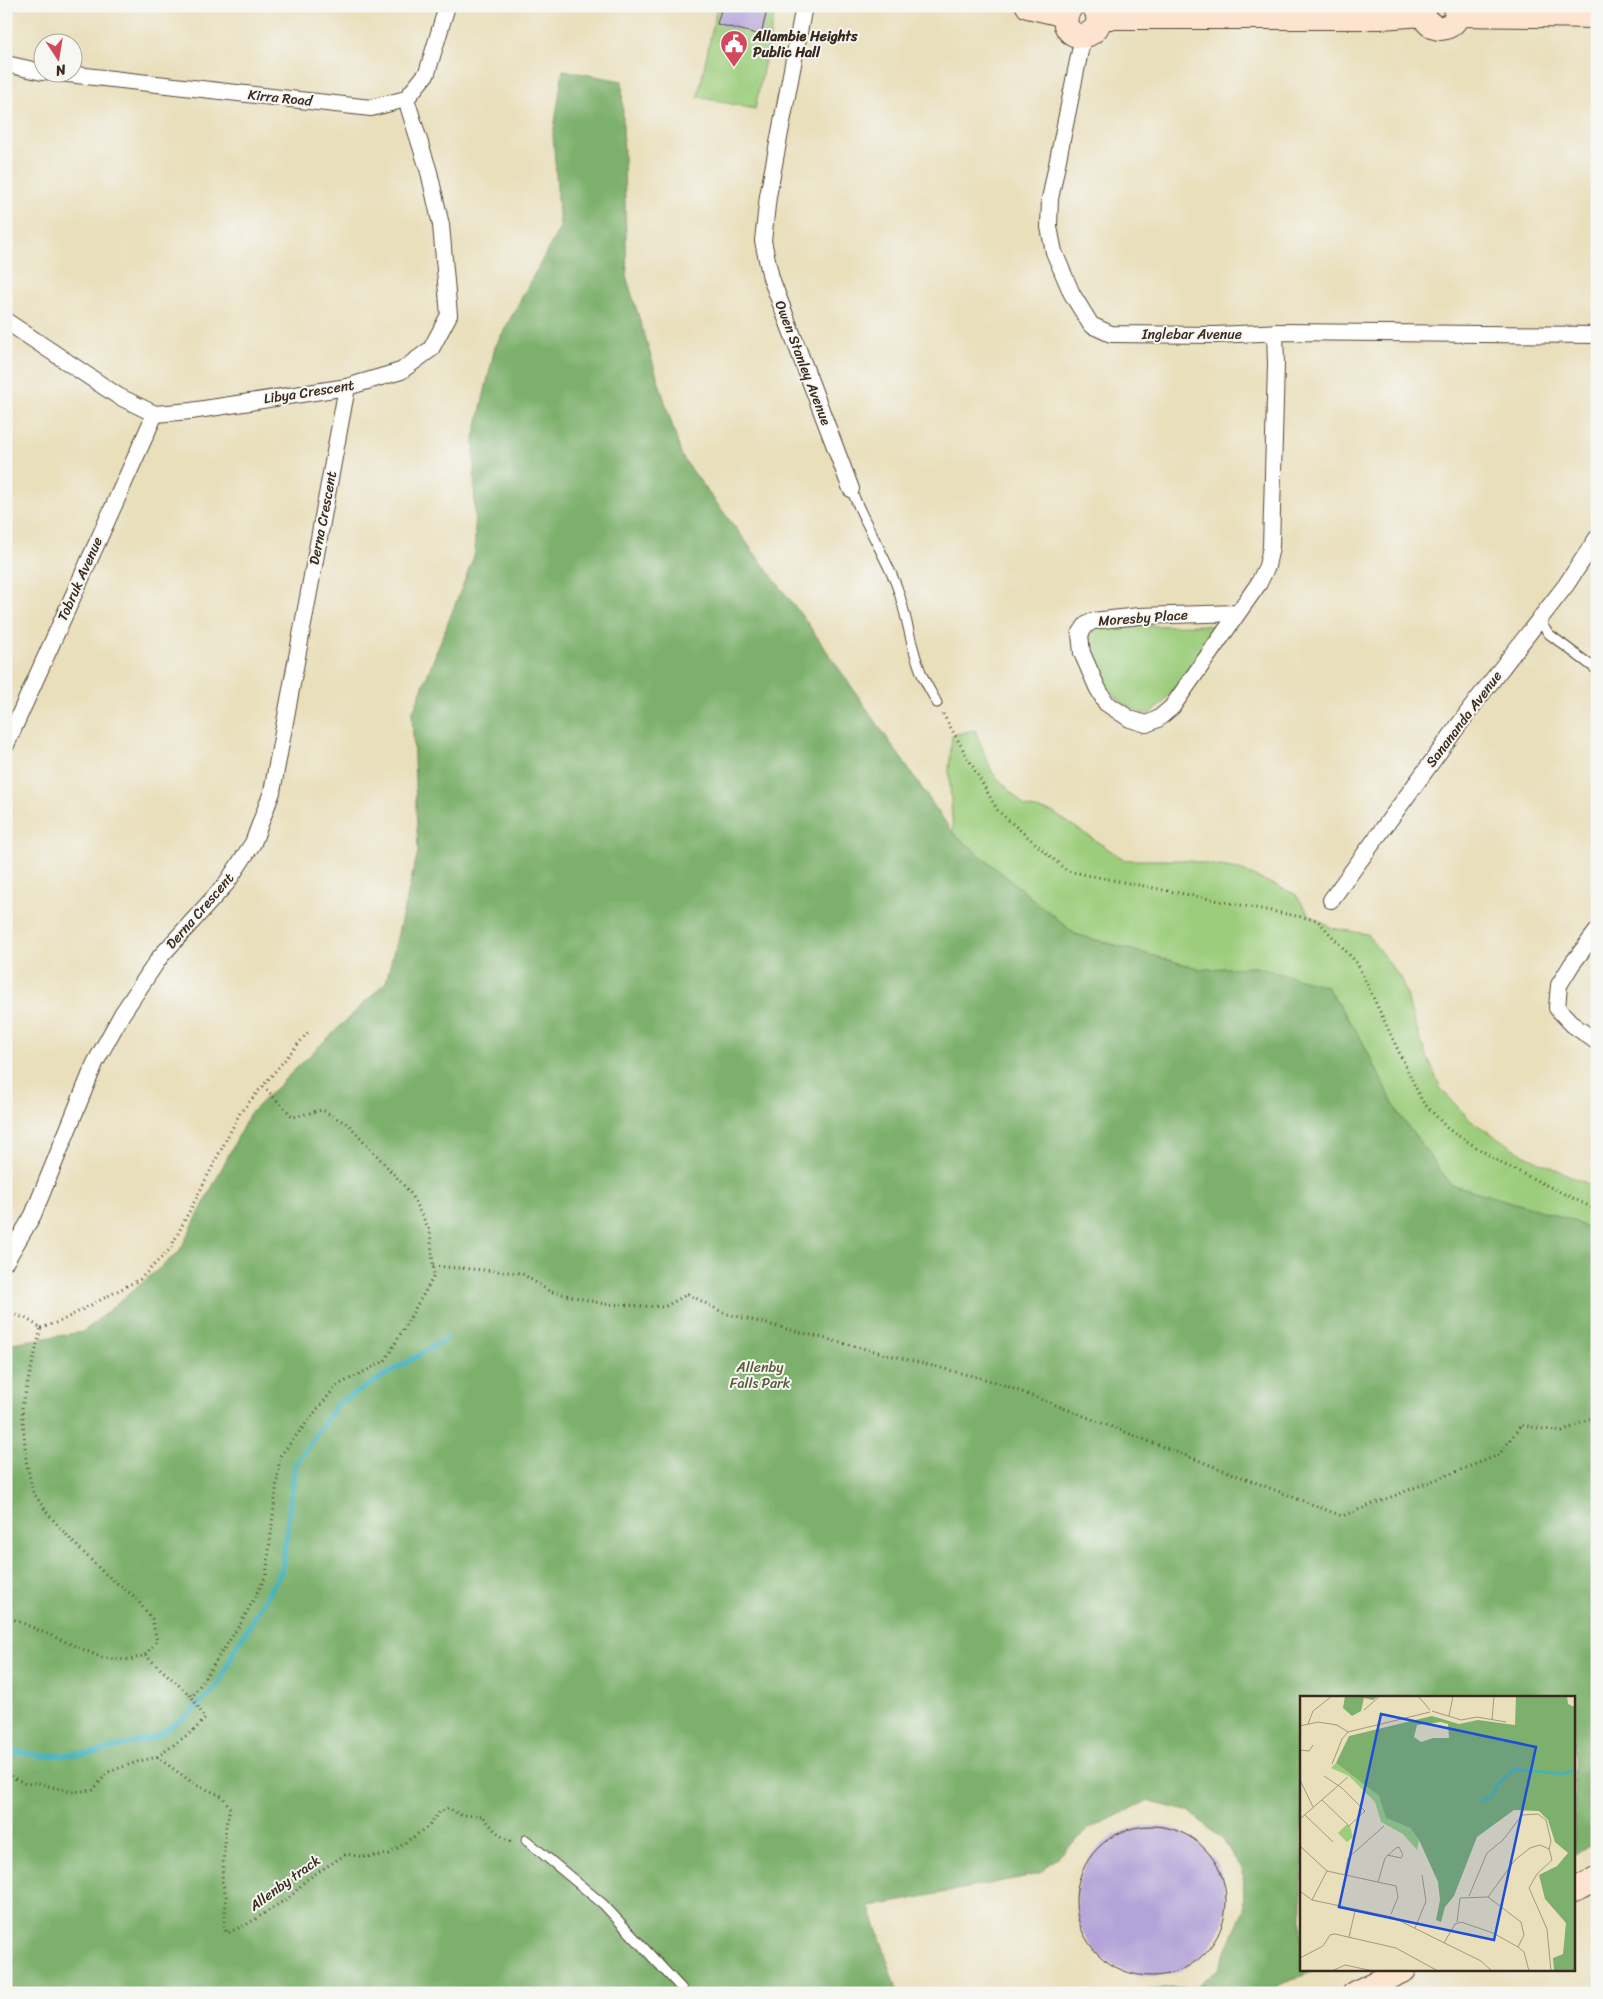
<svg xmlns="http://www.w3.org/2000/svg" width="1603" height="1999" font-family="Sriracha,sans-serif">
<style>
.green{fill:#9ccd7c;stroke:#6c7c4d}
.forest{fill:#7db06c;stroke:#5c6d45}
.lines{fill:none;stroke-linecap:round;stroke-linejoin:round}
.stream{stroke:#45b3bf;stroke-width:5.5}
.building{fill:#b4a3d8}
.lane-casing{stroke:#554536;stroke-width:11}
.street-casing{stroke:#554536;stroke-width:18}
.secondary-casing{stroke:#554536;stroke-width:26}
.path{stroke:#554536;stroke-width:3;stroke-dasharray:1 4;stroke-linecap:butt}
.lane{stroke:#fff;stroke-width:9}
.street{stroke:#fff;stroke-width:16}
.secondary{stroke:#fde4d1;stroke-width:24}
.labels{text-anchor:middle;dominant-baseline:central;stroke-width:4;stroke-linejoin:round;paint-order:stroke}
.poi-label{font-size:14px;font-weight:bold;fill:#3b2a1e;stroke:#f6f6f2;text-anchor:start}
.street-label{font-size:14px;fill:#3b2a1e;stroke:#f6f6f2}
.park-label{font-size:14px;fill:#585b3a;stroke:#f6f6f2}
.inset-river{fill:none;stroke:#45b3bf;stroke-width:2.5}
.inset-road{fill:none;stroke:#a3977c;stroke-width:1}
.view{fill:#1d4ed8;fill-opacity:0.15;stroke:#1d4ed8;stroke-width:2.5}
.inset-edge{fill:none;stroke:#3b2a1e;stroke-width:2.5}
</style>
<rect width="100%" height="100%" fill="#f6f6f2"/>
<filter id="ink" filterUnits="userSpaceOnUse"><feTurbulence type="fractalNoise" baseFrequency=".02" numOctaves="2"/><feDisplacementMap in="SourceGraphic" scale="10" xChannelSelector="R" yChannelSelector="G"/><feConvolveMatrix kernelMatrix="1 2 1 2 8 2 1 2 1" color-interpolation-filters="sRGB"/></filter>
<filter id="wash" filterUnits="userSpaceOnUse"><feTurbulence type="fractalNoise" baseFrequency=".0096" numOctaves="4" result="noise"/><feDisplacementMap in="SourceGraphic" scale="20" xChannelSelector="R" yChannelSelector="G"/><feGaussianBlur stdDeviation="1.12" result="paint"/><feColorMatrix in="noise" values="0 0 0 0 0 0 0 0 0 0 0 0 0 0 0 0 0 1.4 0 .05"/><feComposite in="paint" operator="in"/></filter>
<g filter="url(#wash)">
<rect width="100%" height="100%" fill="#e9dfbb"/>
<!-- green -->
<g class="green">
<polygon points="717,6 776,6 755,109 698,97"/>
<path d="M1197,625L1213,626L1215,631L1163,703L1149,714C1112,709 1095,670 1087,636L1093,630L1100,627Z"/>
<polygon points="975,730 992,772 1025,807 1052,812 1125,860 1184,860 1238,869 1295,894 1311,916 1332,928 1367,934 1401,979 1420,1040 1441,1089 1471,1121 1525,1155 1597,1188 1597,1233 1569,1219 1450,1184 1398,1113 1359,1035 1256,967 1201,969 1075,934 953,833 949,770 952,735"/>
</g>
<!-- forest -->
<polygon class="forest" points="563,70 622,81 627,279 682,457 808,624 953,833 1075,934 1201,969 1256,967 1326,986 1359,1035 1398,1113 1450,1184 1569,1219 1597,1233 1597,1843 1574,1853 1574,1698 1302,1698 1302,1970 1314,1970 1266,1993 1114,1993 1196,1986 1217,1971 1244,1910 1243,1871 1223,1840 1190,1812 1147,1801 1089,1829 1039,1874 870,1907 898,1993 6,1993 6,1344 83,1332 179,1252 250,1113 386,982 418,852 412,714 475,554 474,438 495,347 560,227 553,135"/>
<g class="lines">
<!-- stream -->
<polyline class="stream" points="6,1750 44,1756 94,1753 155,1737 189,1714 218,1685 235,1650 282,1570 295,1465 337,1404 446,1339"/>
</g>
<g id="blocks">
<!-- building -->
<g class="building">
<polygon points="722,6 768,6 761,35 717,24"/>
<circle cx="1151" cy="1901" r="75"/>
</g>
</g>
</g>
<g filter="url(#ink)">
<use href="#blocks" fill-opacity="0" stroke="#554536" stroke-width="1"/>
<g class="lines">
<defs>
<g id="lane">
<path d="M851,489C864,523 884,553 897,587C907,615 910,645 921,672C925,683 932,693 937,703"/>
<polyline points="1539,621 1549,634 1597,670"/>
<polyline points="526,1840 603,1904 682,1989"/>
</g>
<g id="street">
<polyline points="804,6 768,196 763,241 771,278 851,489"/>
<polyline points="1083,36 1050,199 1049,227 1054,252 1072,294 1091,325 1111,334 1215,335 1281,332 1597,335"/>
<polyline points="6,64 42,72"/>
<polyline points="50,72 371,108 406,99 427,73 447,6"/>
<polyline points="6,321 118,396 155,414 191,411 347,387 401,371 431,349 449,315 441,225 429,172 406,99"/>
<polyline points="1238,613 1139,616 1093,621 1086,625 1080,634 1082,653 1097,687 1106,703 1130,719 1146,724 1158,719 1172,707 1259,583 1267,566 1271,547 1276,364 1275,332"/>
<polyline points="6,745 155,414"/>
<polyline points="1331,900 1477,700 1566,585 1597,538"/>
<polyline points="1597,931 1572,964 1559,985 1557,1008 1573,1025 1597,1042"/>
<polyline points="6,1261 33,1215 95,1063 122,1014 160,957 226,884 253,843 272,792 347,387"/>
</g>
<g id="secondary">
<polyline points="1028,6 1066,15"/>
<path d="M1071,6C1067,12 1064,18 1066,25C1076,49 1113,28 1093,6"/>
<path d="M1424,6C1420,27 1445,36 1456,19L1457,6"/>
<polyline points="1458,14 1597,16"/>
<polyline points="1098,17 1380,17 1424,14"/>
<polyline points="1574,1890 1597,1879"/>
<polyline points="1355,1993 1404,1970"/>
</g>
</defs>
<!-- lane casing -->
<use href="#lane" class="lane-casing"/>
<!-- street casing -->
<use href="#street" class="street-casing"/>
<!-- secondary casing -->
<use href="#secondary" class="secondary-casing"/>
<!-- path -->
<g class="path">
<polyline points="943,714 998,811 1067,871 1317,920 1357,963 1422,1101 1448,1129 1501,1163 1597,1210"/>
<polyline points="433,1266 521,1273 549,1291 604,1304 664,1307 688,1294 724,1313 996,1382 1342,1516 1499,1455 1521,1425 1562,1432 1597,1415"/>
<polyline points="6,1313 25,1318 41,1328 22,1407 26,1460 33,1492 48,1514 73,1542 103,1572 135,1597 152,1619 157,1641 145,1655 130,1660 103,1658 6,1616"/>
<polyline points="41,1328 61,1321 140,1279 170,1249 240,1113 309,1031"/>
<polyline points="145,1655 192,1697"/>
<polyline points="157,1757 194,1730 205,1719 192,1697 241,1623 266,1576 280,1456 336,1386 385,1361 434,1276 430,1231 409,1191 349,1125 322,1110 293,1117 263,1086"/>
<path d="M6,1774L26,1784L38,1783L72,1792L93,1790L108,1772L140,1761L157,1757L196,1785L222,1796L230,1808L226,1825L222,1881L226,1896L224,1928L227,1933L246,1925L291,1896L306,1880L346,1854L365,1857L389,1854L429,1826L439,1812L448,1808L461,1815L483,1816C491,1827 501,1839 513,1842"/>
</g>
<!-- lane -->
<use href="#lane" class="lane"/>
<!-- street -->
<use href="#street" class="street"/>
<!-- secondary -->
<use href="#secondary" class="secondary"/>
</g>
</g>
<!-- icons -->
<defs>
<symbol id="civic-pin" viewBox="-11 -11 22 30"><path d="M0 17L-7.5 6A9.5 9.5 0 1 1 7.5 6Z" fill="#d1495b" stroke="#f6f6f2"/><path d="M-.6-6.5H3V-4.5H.6V-3L4-1V1h2V6H-6V1h2V-1L-.6-3ZM-1.2 2.5V6h2.4V2.5Z" fill="#fff"/></symbol>
</defs>
<g fill-rule="evenodd">
<use href="#civic-pin" x="718" y="28" width="32" height="43"/>
</g>
<g class="labels">
<!-- poi labels -->
<g class="poi-label">
<text x="753" y="36">Allambie Heights<tspan x="753" dy="16">Public Hall</tspan></text>
</g>
<!-- street labels -->
<g class="street-label">
<text transform="translate(280 98) rotate(6)">Kirra Road</text>
<text x="1192" y="334">Inglebar Avenue</text>
<text transform="translate(803 363) rotate(69)">Owen Stanley Avenue</text>
<text transform="translate(309 392) rotate(-9)">Libya Crescent</text>
<text transform="translate(323 518) rotate(-79)">Derna Crescent</text>
<text transform="translate(80 579) rotate(-66)">Tobruk Avenue</text>
<text transform="translate(1143 618) rotate(-4)">Moresby Place</text>
<text transform="translate(1464 719) rotate(-53)">Sanananda Avenue</text>
<text transform="translate(200 911) rotate(-49)">Derna Crescent</text>
<text transform="translate(285 1883) rotate(-36)">Allenby track</text>
</g>
<!-- park labels -->
<g class="park-label">
<text x="760" y="1367">Allenby<tspan x="760" dy="16">Falls Park</tspan></text>
</g>
</g>
<!-- overview -->
<g transform="translate(1300 1696)">
<rect width="275" height="275" fill="#e9dfbb"/>
<path d="M36,67L79,100L87,122L110,132L119,144L117,154L103,138L81,126L75,106L49,80L31,72ZM46,129L50,130L53,141L47,146L38,137Z" fill="#9ccd7c"/>
<path d="M45,0H78L73,4L64,2L61,15L52,20L43,12ZM216,0H267L268,8L275,11V275H254L253,262L263,258L266,227L245,203L239,179L257,170L268,157L255,146L248,124L239,115L214,114L177,141L154,200L145,211L141,226L136,224L140,204L138,186L119,144L110,132L86,122L79,100L36,67L49,40L132,20L159,28L178,24L215,29ZM141,26L148,28L149,42H133L121,46L114,41L117,29Z" fill="#7db06c" fill-rule="evenodd"/>
<path class="inset-river" d="M179,106L191,101L199,87L215,73L263,78L275,74"/>
<path class="inset-road" d="M118,0L130,14M64,14L80,0M132,15L161,24L177,21L206,26M149,20L153,0M192,24L194,0M8,28L13,15L32,0M0,30L18,26L37,29L48,36M0,54L9,55L13,49M32,68L42,43L48,36L130,16M0,84L13,111M22,104L49,130L65,115L42,92L24,80M5,119L33,146M0,123L48,81M0,150L27,175L96,190L98,201L91,218M249,153L252,164L237,178L229,192L247,233L251,275M45,178L48,162L84,130M78,186L85,162L96,152L99,151L103,159L101,162L87,159M0,195L12,204L92,221L181,265L192,275M169,200L187,157L203,144L222,119L238,118L246,124L251,145L249,153M188,201L215,164L230,152L240,149L249,153M12,204L27,175M157,226L160,202L188,201L221,226L224,239L218,251M115,232L126,205L122,179M49,241L55,215M144,247L155,228L161,226L193,237L218,251L224,256L229,275M0,262L23,250L30,239L35,238L96,252L138,275M32,275L45,269L73,275"/>
<path class="view" d="M81,18L236,51L194,244L39,211Z"/>
<rect width="275" height="275" class="inset-edge"/>
</g>
<!-- margin -->
<rect width="1603" height="1999" fill="none" stroke="#f6f6f2" stroke-width="25"/>
<!-- north arrow -->
<g transform="translate(58 58) rotate(168)"><circle r="24" fill="#f6f6f2" stroke="#aba49d"/>
<path d="M0-4L9 19L0 12L-9 19Z" fill="#d1495b"/>
<text y="-8" font-size="14" font-weight="bold" text-anchor="middle" fill="#3b2a1e">N</text>
</g>
</svg>
